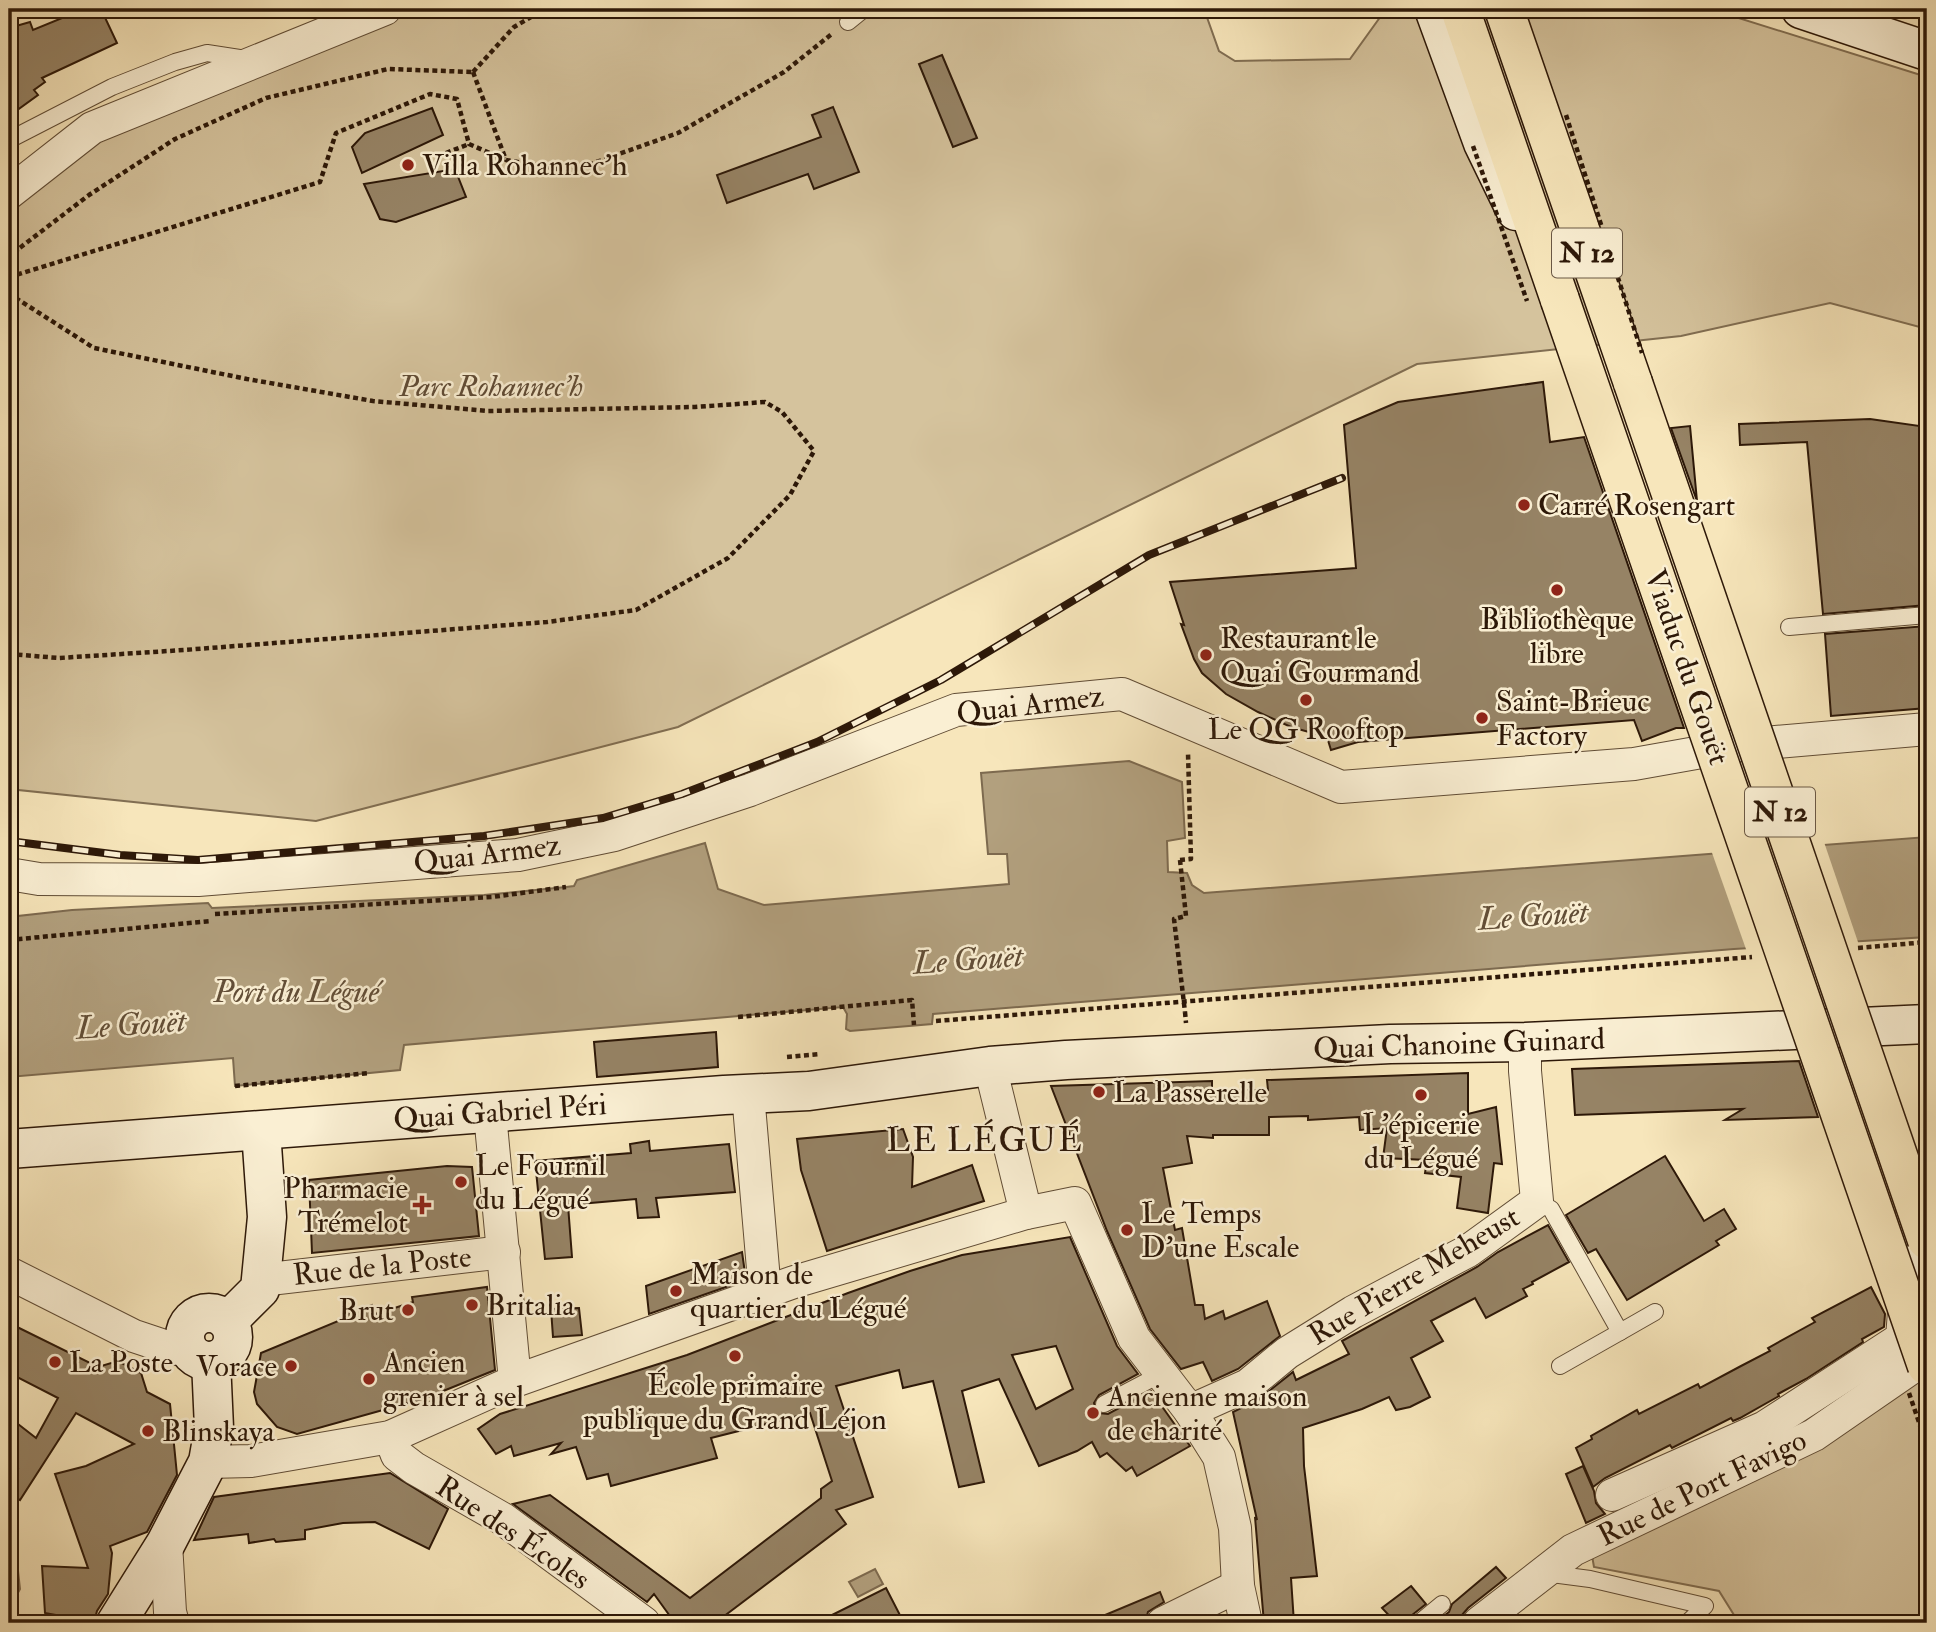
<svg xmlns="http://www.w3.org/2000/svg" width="1936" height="1632" font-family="'IM FELL Double Pica',serif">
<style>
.green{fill:#d5c39d;stroke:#816e52;stroke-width:2}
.water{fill:#b2a07e;stroke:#7d6a4f;stroke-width:2}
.pier{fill:#f7e6bb}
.building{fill:#968365;stroke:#2d1808;stroke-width:2;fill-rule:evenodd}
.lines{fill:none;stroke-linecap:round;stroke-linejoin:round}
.lane-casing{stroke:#604c35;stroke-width:18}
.street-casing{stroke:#604c35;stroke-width:34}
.secondary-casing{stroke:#2d1808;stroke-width:41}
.highway-casing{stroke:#2d1808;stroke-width:41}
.path{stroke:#2d1808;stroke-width:4.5;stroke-dasharray:5 3.5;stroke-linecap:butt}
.lane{stroke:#faefd3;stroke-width:16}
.street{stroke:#faefd3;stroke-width:32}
.secondary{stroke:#faefd3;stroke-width:38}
.highway{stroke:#f7e6bb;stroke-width:38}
.rail-casing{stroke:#2d1808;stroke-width:8}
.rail{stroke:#faefd3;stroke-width:5;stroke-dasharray:16;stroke-linecap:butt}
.highway-bridge-casing{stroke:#2d1808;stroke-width:41;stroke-linecap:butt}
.path-bridge{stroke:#2d1808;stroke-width:4.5;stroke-dasharray:5 3.5;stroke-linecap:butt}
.highway-bridge{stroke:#f7e6bb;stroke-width:38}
.poi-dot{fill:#8f2418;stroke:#faefd3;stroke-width:2.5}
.labels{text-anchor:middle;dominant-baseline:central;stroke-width:5;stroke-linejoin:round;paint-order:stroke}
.shield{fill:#faefd3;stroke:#6a5845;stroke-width:2}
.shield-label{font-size:28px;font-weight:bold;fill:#2d1808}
.poi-label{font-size:30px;fill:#2d1808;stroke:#faefd3;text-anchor:start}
.park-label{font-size:30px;font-style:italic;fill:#5f4b35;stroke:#faefd3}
.street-label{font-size:30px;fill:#2d1808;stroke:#faefd3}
.water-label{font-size:32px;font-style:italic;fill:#624e37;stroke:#faefd3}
.quarter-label{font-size:33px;letter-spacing:2px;fill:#2d1808;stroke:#faefd3}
</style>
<rect width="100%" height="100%" fill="#f7e6bb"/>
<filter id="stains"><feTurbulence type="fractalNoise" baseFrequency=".00286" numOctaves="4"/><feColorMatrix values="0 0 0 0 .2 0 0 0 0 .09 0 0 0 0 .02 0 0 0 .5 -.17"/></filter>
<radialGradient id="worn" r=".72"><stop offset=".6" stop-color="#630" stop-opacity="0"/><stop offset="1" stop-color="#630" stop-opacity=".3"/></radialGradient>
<!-- green -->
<g class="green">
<polygon points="417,9 1204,9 1219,51 1235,61 1350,59 1386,9 1710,9 1927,77 1927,329 1830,303 1681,336 1417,364 678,727 316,821 9,789 9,207 106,132"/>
<polygon points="1927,1369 1927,1623 1739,1623 1719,1591 1594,1567 1591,1550"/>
<polygon points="9,1489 20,1589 9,1609"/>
</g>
<!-- water -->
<g class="water">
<polygon points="1129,761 1182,782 1185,838 1167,841 1168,872 1187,873 1192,885 1204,893 1927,837 1927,937 1734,949 933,1014 932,1024 850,1031 846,1029 847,1014 843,1007 404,1045 400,1070 235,1086 233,1058 9,1077 9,917 72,910 208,903 212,908 484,895 566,887 574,886 577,880 705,843 718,889 764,905 1009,884 1007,854 988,854 981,773"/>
<polygon points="875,1569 883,1584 858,1597 849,1582"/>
</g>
<!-- pier -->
<polygon class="pier" points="1824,842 1859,945 1747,952 1711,850"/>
<!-- building -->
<g class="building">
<polygon points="84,9 101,9 117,43 42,78 45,82 34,90 38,95 9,116 9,28 30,22 33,30"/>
<polygon points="942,55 977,138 953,147 919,64"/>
<polygon points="833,107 859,172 814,189 808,174 727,203 717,175 821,137 812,115"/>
<polygon points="432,108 443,135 362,173 352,147 365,133"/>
<polygon points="455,169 466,197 396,222 380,219 364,184"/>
<polygon points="1543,382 1550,442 1584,437 1684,728 1676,728 1642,741 1634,720 1358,742 1331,750 1327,737 1291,727 1258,712 1226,694 1202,673 1194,659 1181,624 1184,625 1170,582 1356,568 1344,425 1398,402"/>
<polygon points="1870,419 1927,427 1927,605 1823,614 1807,442 1740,445 1739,424"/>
<polygon points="1690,426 1697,501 1671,428"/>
<polygon points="1927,626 1927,708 1831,716 1825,634"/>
<polygon points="716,1032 718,1067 597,1077 594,1042"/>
<polygon points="1799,1061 1818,1117 1725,1120 1743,1109 1575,1115 1572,1069"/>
<polygon points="1468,1073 1468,1114 1496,1107 1502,1164 1494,1163 1488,1213 1457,1208 1461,1177 1425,1173 1427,1160 1383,1158 1387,1128 1360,1130 1359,1117 1308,1120 1308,1116 1269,1117 1269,1135 1213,1135 1213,1138 1187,1136 1192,1163 1163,1168 1175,1230 1182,1228 1195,1305 1203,1305 1205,1319 1223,1311 1225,1319 1267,1301 1280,1336 1238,1369 1212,1381 1203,1362 1181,1369 1150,1329 1107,1231 1051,1086 1212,1081 1212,1090 1268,1090 1267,1080"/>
<polygon points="903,1129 913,1157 912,1187 972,1165 984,1201 827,1251 801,1170 797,1139"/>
<polygon points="649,1141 650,1151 729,1144 735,1192 656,1198 659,1217 638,1218 636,1199 568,1205 572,1257 545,1259 535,1161 631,1153 630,1144"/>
<polygon points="1665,1156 1704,1221 1724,1209 1736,1229 1716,1241 1719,1245 1627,1300 1596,1249 1588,1253 1566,1215"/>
<polygon points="447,1166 472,1167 479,1236 312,1253 309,1180"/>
<polygon points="1548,1225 1569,1262 1532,1282 1533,1284 1523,1289 1527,1296 1486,1318 1475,1298 1431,1321 1443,1341 1411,1358 1430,1397 1410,1407 1396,1410 1389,1397 1362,1409 1303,1428 1304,1466 1317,1576 1291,1578 1294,1623 1264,1623 1255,1517 1257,1520 1233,1412 1259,1399 1293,1372 1296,1380 1349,1354 1342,1341 1477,1267 1498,1252"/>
<path d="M1070,1237L1117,1346L1138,1374L1099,1395L1094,1403L1095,1409L1099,1413L1108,1414L1151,1391L1190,1446L1137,1476L1132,1467L1126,1471L1107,1453L1100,1457L1092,1442L1077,1451L1039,1466L999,1379L962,1391L984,1482L959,1487L933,1381L903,1388L899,1370L836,1386L873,1497L836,1510L846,1524L715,1623H675L654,1594L647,1602L513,1504L550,1495L690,1598L821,1498V1489L832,1481L810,1413L711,1438L717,1458L611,1486L608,1474L587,1479L576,1447L551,1454L561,1443L514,1456L511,1446L496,1454L478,1429L500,1414L687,1355L848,1293L910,1271L962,1255ZM1056,1346L1073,1389L1036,1409L1012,1355Z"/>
<polygon points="742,1252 746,1280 649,1314 646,1286"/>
<polygon points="487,1287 495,1370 426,1398 297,1434 277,1427 257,1404 254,1392 261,1353 348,1317 347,1314 372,1305 376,1314 413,1302 412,1297"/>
<polygon points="1871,1287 1885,1314 1884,1327 1862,1339 1863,1342 1806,1379 1778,1394 1779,1396 1772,1400 1740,1418 1733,1421 1731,1418 1672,1448 1670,1445 1605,1478 1593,1487 1576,1448 1592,1439 1591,1436 1637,1410 1639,1414 1698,1384 1700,1388 1741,1366 1770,1351 1768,1348 1815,1322 1812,1318"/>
<polygon points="579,1308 582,1335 553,1337 551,1309"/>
<polygon points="9,1323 98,1367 118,1361 141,1373 147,1392 170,1404 177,1475 147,1532 110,1546 112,1553 108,1594 97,1611 94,1622 45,1613 42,1566 88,1568 55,1474 86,1466 134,1444 76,1413 20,1500 9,1493 9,1485 18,1469 9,1462 9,1417 36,1438 58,1398 9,1373"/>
<polygon points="1583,1466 1594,1491 1596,1503 1605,1514 1586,1523 1566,1474"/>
<polygon points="390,1473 448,1509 429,1549 375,1522 343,1523 305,1530 305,1539 276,1542 274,1539 249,1543 248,1534 194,1540 214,1497"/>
<polygon points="1496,1567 1506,1578 1468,1608 1462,1615 1461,1623 1435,1623 1449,1612 1452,1604"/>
<polygon points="1411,1586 1426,1604 1412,1615 1409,1623 1396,1623 1382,1608"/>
<polygon points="886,1588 904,1623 816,1623"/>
<polygon points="1160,1592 1164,1602 1148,1612 1145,1623 1086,1623"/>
</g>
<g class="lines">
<defs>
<g id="lane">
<polyline points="1251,9 1308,9"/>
<polyline points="848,22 864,9"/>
<polyline points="9,140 112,87 175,62 207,53 246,59"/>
<polyline points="1789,627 1927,615"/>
<polyline points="1537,1201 1551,1209 1620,1332 1560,1366"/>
<polyline points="1620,1332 1655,1312"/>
<polyline points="1104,1404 1161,1374"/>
<polyline points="1544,1573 1590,1579 1705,1606 1687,1623"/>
<polyline points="1419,1623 1442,1604"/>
</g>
<g id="street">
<polyline points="9,193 92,128 385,9"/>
<polyline points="9,874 39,879 198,880 518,855 614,835 750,790 956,710 1122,694 1341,787 1634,764 1741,745 1927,729"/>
<polyline points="990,1066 1026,1213"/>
<polyline points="748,1094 765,1292"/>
<polyline points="490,1114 515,1381"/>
<polyline points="9,1273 134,1336 173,1349 186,1345"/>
<polyline points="261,1280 504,1252"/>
<polyline points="1190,1411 1248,1385 1287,1353 1353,1312 1468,1251 1537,1201 1525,1071 1525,1042"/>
<polyline points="390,1437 397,1455 414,1468 503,1519 644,1623"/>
<polyline points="208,1462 251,1461 390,1437 515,1381 794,1282 1026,1213 1075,1203 1134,1338 1190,1411 1219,1457 1235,1528 1238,1586 1246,1623"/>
<polyline points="1612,1495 1765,1427 1902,1338 1912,1208 1914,1205"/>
<polyline points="166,1543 170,1612 173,1623"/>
<polyline points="1163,1623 1238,1586"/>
<polyline points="1479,1623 1573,1550 1814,1435 1927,1357"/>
</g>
<g id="secondary">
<polyline points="1434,9 1483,143 1516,211"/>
<polyline points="1801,9 1927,51"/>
<polyline points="9,1149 724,1095 809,1091 990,1066 1066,1060 1390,1044 1525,1042 1927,1024"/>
<circle cx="209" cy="1337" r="24"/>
<polyline points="225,1318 236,1313 260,1289 267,1217 261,1131"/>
<polyline points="116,1623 166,1543 208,1462 214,1428 211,1361"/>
</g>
<g id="highway">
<polyline points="1460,9 1560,300"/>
<polyline points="1504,9 1633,383"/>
</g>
</defs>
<!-- lane casing -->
<use href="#lane" class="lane-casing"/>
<!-- street casing -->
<use href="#street" class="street-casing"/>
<!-- secondary casing -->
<use href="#secondary" class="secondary-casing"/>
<!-- highway casing -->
<use href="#highway" class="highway-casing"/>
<!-- path -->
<g class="path">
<polyline points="822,9 831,14"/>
<polyline points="473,72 506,160 571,171 678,133 784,72 833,33"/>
<polyline points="473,72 514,27 545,9"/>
<polyline points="446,153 469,144"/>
<polyline points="9,277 320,182 336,133 430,94 457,99 469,144 506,160"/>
<polyline points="9,654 59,658 184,650 547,622 636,610 728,558 790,495 814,451 782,412 765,402 695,407 488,411 373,401 247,379 94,348 11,295 17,250 89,195 175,139 266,98 388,69 473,72"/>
<polyline points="1180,860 1191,859 1188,753"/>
<polyline points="215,914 492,897 566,887"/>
<polyline points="9,940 211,921"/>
<polyline points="1858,948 1927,942"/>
<polyline points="1185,1012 1186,1023"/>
<polyline points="738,1017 912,1000 914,1025"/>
<polyline points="936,1021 1752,957"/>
<polyline points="787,1057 820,1054"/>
<polyline points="235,1086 370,1073"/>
</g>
<!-- lane -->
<use href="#lane" class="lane"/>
<!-- street -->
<use href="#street" class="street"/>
<!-- secondary -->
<use href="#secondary" class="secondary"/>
<!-- highway -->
<use href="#highway" class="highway"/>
<defs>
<polyline id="rail" points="9,841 120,855 198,860 484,836 603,818 682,794 817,742 941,680 1149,555 1342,478"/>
</defs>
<!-- rail casing -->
<use href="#rail" class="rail-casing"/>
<!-- rail -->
<use href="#rail" class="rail"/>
<defs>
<g id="highway-bridge">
<polyline points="1560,300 1927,1366"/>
<polyline points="1633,383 1927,1240"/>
</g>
</defs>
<!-- highway-bridge casing -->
<use href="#highway-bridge" class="highway-bridge-casing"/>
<!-- path-bridge -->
<g class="path-bridge">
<polyline points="1566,115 1642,353"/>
<polyline points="1473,146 1527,301"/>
<polyline points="1180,860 1186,916 1174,919 1185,1012"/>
<polyline points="1909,1393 1927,1446"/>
</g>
<!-- highway-bridge -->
<use href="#highway-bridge" class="highway-bridge"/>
</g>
<!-- markers -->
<g class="poi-dot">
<circle cx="408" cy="165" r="7"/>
<circle cx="1524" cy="505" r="7"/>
<circle cx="1557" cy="590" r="7"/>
<circle cx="1206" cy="655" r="7"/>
<circle cx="1306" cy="700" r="7"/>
<circle cx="1482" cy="718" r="7"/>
<circle cx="1099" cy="1092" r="7"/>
<circle cx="1421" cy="1095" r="7"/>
<circle cx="461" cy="1182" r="7"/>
<path d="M418.5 1194.5h7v7h7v7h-7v7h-7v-7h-7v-7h7z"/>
<circle cx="1127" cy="1230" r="7"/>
<circle cx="676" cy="1291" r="7"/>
<circle cx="472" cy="1305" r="7"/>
<circle cx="408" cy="1310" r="7"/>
<circle cx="735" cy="1356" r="7"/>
<circle cx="55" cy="1362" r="7"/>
<circle cx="291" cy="1366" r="7"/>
<circle cx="369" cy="1379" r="7"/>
<circle cx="1093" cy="1413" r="7"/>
<circle cx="148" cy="1431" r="7"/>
</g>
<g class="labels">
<!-- shield labels -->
<g class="shield">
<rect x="1552" y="228.5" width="70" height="49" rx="5"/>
<rect x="1745" y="787.5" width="70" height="49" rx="5"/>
</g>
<g class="shield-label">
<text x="1587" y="253">N 12</text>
<text x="1780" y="812">N 12</text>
</g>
<!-- poi labels -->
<g class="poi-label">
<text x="422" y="165">Villa Rohannec'h</text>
<text x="1538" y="505">Carré Rosengart</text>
<text x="1557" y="619" text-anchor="middle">Bibliothèque<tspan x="1557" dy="34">libre</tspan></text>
<text x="1220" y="638">Restaurant le<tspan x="1220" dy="34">Quai Gourmand</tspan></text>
<text x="1496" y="701">Saint-Brieuc<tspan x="1496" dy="34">Factory</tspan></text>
<text x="1306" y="729" text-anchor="middle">Le QG Rooftop</text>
<text x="1113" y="1092">La Passerelle</text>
<text x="1421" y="1124" text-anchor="middle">L'épicerie<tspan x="1421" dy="34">du Légué</tspan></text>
<text x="475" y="1165">Le Fournil<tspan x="475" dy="34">du Légué</tspan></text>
<text x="408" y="1188" text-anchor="end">Pharmacie<tspan x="408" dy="34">Trémelot</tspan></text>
<text x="1141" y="1213">Le Temps<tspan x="1141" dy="34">D'une Escale</tspan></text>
<text x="690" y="1274">Maison de<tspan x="690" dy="34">quartier du Légué</tspan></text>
<text x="486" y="1305">Britalia</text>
<text x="394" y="1310" text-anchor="end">Brut</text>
<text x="69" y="1362">La Poste</text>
<text x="383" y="1362">Ancien<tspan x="383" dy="34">grenier à sel</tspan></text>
<text x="277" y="1366" text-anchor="end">Vorace</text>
<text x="735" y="1385" text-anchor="middle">École primaire<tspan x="735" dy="34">publique du Grand Léjon</tspan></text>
<text x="1107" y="1396">Ancienne maison<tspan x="1107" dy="34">de charité</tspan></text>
<text x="162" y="1431">Blinskaya</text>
</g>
<!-- park labels -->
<g class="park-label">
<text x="491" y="386">Parc Rohannec'h</text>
</g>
<!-- street labels -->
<g class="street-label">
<text transform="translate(1687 667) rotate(71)">Viaduc du Gouët</text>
<text transform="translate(1030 705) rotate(-7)">Quai Armez</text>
<text transform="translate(487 854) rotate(-7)">Quai Armez</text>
<text transform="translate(1459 1044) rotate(-2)">Quai Chanoine Guinard</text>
<text transform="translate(500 1112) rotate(-4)">Quai Gabriel Péri</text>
<text transform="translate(382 1266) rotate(-6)">Rue de la Poste</text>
<text transform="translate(1414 1276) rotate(-31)">Rue Pierre Meheust</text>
<text transform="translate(1702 1488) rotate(-26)">Rue de Port Favigo</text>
<text transform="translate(513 1533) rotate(34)">Rue des Écoles</text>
</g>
<!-- water labels -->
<g class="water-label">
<text transform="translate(1533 916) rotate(-4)">Le Gouët</text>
<text transform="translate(968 960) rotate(-4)">Le Gouët</text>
<text x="296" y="992">Port du Légué</text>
<text transform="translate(131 1025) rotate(-4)">Le Gouët</text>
</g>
<!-- quarter labels -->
<g class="quarter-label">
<text x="985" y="1140">LE LÉGUÉ</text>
</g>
</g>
<!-- margin -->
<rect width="1936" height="1632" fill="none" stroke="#f7e6bb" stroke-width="35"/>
<rect x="10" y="10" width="1915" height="1611" fill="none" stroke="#2d1808" stroke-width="3.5"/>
<rect x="18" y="18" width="1901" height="1597" fill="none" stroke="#2d1808" stroke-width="2"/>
<rect width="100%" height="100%" filter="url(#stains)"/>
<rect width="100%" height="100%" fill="url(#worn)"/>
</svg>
